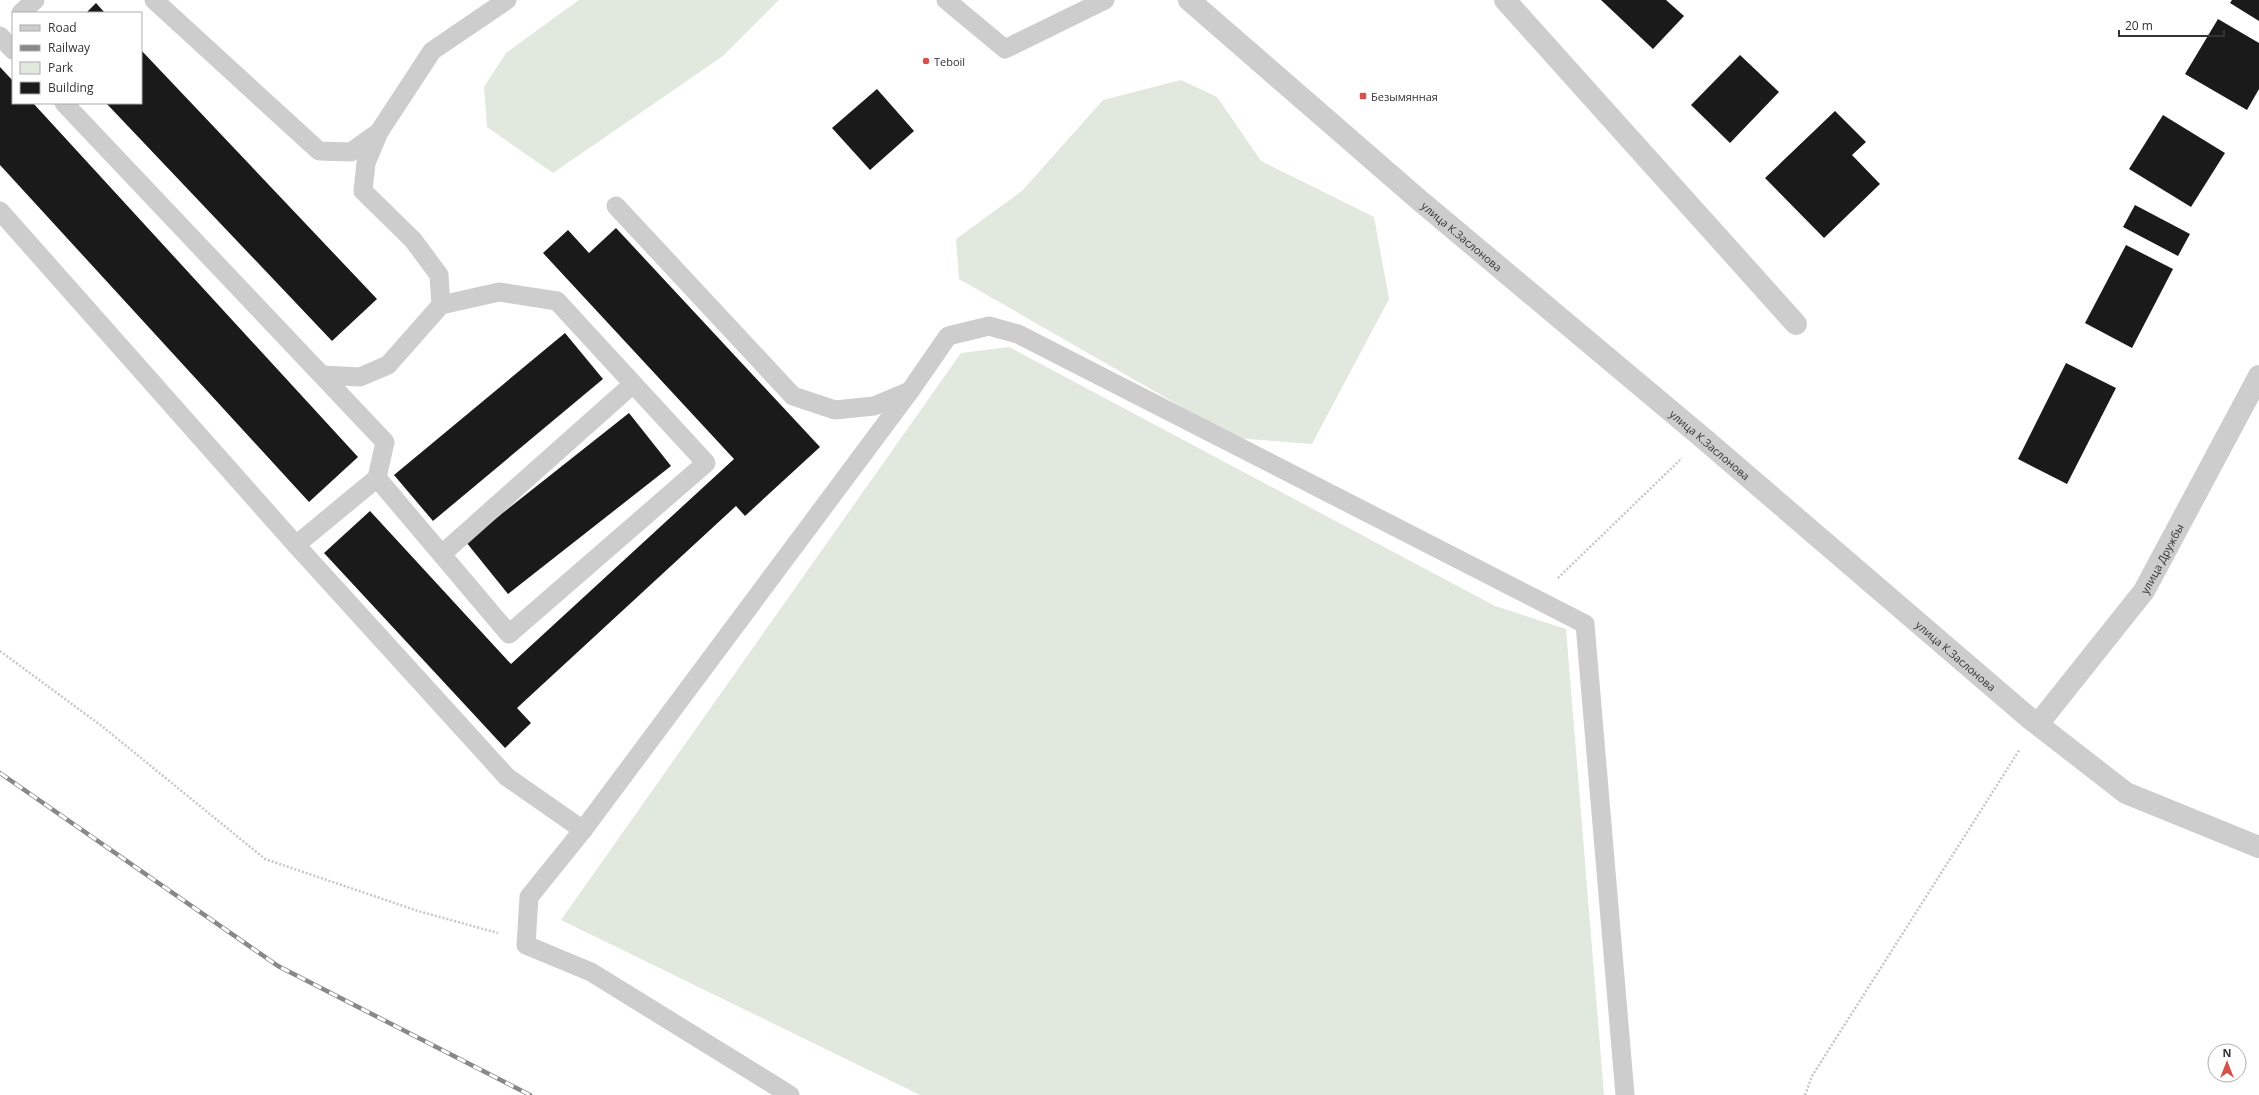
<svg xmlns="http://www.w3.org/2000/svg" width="2259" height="1095" font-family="'Open Sans',sans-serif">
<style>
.green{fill:#e1e8dd}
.building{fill:#1a1a1a}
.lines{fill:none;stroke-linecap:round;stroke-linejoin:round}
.path{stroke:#c7c7c7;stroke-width:2.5;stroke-dasharray:2 2;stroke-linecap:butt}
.service{stroke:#cdcdcd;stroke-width:19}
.minor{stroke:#cdcdcd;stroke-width:22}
.tertiary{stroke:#cdcdcd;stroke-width:22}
.rail-casing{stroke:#888;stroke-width:4.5}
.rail{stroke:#fff;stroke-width:3;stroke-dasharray:9;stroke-linecap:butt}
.poi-dot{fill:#d4524b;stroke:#fff;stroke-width:1.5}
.labels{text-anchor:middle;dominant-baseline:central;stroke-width:4;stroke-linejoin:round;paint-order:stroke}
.poi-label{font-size:11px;fill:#333;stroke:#fff;text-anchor:start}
.street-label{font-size:11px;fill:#333;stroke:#fff}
</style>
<rect width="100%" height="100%" fill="#fff"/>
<!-- green -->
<g class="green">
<polygon points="579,0 779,0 723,56 553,173 487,127 484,87 506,53"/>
<polygon points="1181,80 1217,97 1261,161 1374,217 1389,299 1312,444 1236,438 959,279 956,239 1022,191 1103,100"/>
<polygon points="1009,347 1495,606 1566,629 1604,1095 920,1095 561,920 961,353"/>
</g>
<!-- building -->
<g class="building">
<polygon points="1601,0 1666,0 1684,16 1653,49"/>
<polygon points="2232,0 2259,0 2259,21 2230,3"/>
<polygon points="96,3 105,13 86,13"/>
<polygon points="2218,19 2259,43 2259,89 2247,110 2185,74"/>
<polygon points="141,50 377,299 332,341 106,103 141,103"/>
<polygon points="1740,55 1779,92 1730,143 1691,105"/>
<polygon points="0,67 13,81 13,103 33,103 358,457 309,502 0,165"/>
<polygon points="877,89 914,131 870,170 832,128"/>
<polygon points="1835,111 1866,142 1852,155 1880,184 1824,238 1765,178"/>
<polygon points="2163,115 2225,153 2191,207 2129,169"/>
<polygon points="2135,205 2190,234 2178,256 2123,227"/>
<polygon points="616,228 820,447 745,516 736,506 517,708 531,723 505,748 324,553 370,511 511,664 734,459 543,253 568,230 589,253"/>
<polygon points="2126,245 2173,269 2132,348 2085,323"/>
<polygon points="565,333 603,379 433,521 394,475"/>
<polygon points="2066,363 2116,388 2067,484 2018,459"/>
<polygon points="629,413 671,466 508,594 466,542"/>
</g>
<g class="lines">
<!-- path -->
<g class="path">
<polyline points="1558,578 1682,458"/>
<polyline points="0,651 103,727 265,859 418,911 498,933"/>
<polyline points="1805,1095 1812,1076 2020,749"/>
</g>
<!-- service -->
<g class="service">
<polyline points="154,0 319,151 351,152 379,132"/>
<polyline points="946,0 1005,49 1105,0"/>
<polyline points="21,13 35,0"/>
<polyline points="0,36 13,50"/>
<polyline points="64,103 385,442 377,478 296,545"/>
<polyline points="616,206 793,396 835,410 874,406 910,391"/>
<polyline points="0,211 296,545 507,777 583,830"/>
<polyline points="441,305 439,275 413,240 363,191 366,163 379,132 432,51 507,0"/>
<polyline points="322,375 360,377 388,365 441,305 499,292 557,301 706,463 509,634 377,478"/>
<polyline points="442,554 633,384"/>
<polyline points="790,1095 591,972 526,945 529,897 583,830 910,391 948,336 989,326 1018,334 1585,624 1625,1095"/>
</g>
<!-- minor -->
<g class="minor">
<polyline points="1505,0 1796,324"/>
<path id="s1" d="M2038,724L2144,591L2259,376"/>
</g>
<!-- tertiary -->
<path class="tertiary" id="s2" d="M1189,0L1418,199L1703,438L2028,717L2126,793L2259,847"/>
<defs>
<polyline id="rail" points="0,773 278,966 530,1095"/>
</defs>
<!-- rail casing -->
<use href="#rail" class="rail-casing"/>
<!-- rail -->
<use href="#rail" class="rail"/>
</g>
<!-- markers -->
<g class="poi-dot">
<circle cx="926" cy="61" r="4"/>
<rect x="1359" y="92" width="8" height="8" rx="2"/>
</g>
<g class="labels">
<!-- poi labels -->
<g class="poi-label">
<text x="934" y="61">Teboil</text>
<text x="1371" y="96">Безымянная</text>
</g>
<!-- street labels -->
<g class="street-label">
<text stroke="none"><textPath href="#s2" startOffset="361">улица К.Заслонова</textPath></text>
<text stroke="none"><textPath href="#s2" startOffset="685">улица К.Заслонова</textPath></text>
<text stroke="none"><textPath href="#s1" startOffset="207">улица Дружбы</textPath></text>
<text stroke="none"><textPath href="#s2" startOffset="1009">улица К.Заслонова</textPath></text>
</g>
</g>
<!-- legend -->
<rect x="12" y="12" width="130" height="92" fill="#ffffff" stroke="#adadad"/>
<rect x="20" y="25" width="20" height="6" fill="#cdcdcd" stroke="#adadad"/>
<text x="48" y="32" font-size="12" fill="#333333">Road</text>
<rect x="20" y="45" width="20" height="6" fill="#888888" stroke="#adadad"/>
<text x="48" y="52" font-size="12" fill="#333333">Railway</text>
<rect x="20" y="62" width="20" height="12" fill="#e1e8dd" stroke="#adadad"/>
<text x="48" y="72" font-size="12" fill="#333333">Park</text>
<rect x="20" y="82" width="20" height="12" fill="#1a1a1a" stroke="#adadad"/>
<text x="48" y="92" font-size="12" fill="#333333">Building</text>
<!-- north arrow -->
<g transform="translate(2227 1063)"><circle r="19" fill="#ffffff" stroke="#adadad"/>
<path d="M0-3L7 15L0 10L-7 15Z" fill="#d4524b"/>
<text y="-6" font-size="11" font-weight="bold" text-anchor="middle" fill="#333333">N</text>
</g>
<!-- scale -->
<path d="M2119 30v6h105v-6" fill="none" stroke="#333333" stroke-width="2"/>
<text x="2125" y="30" font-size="12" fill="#333333" stroke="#ffffff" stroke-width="3" paint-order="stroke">20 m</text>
</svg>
